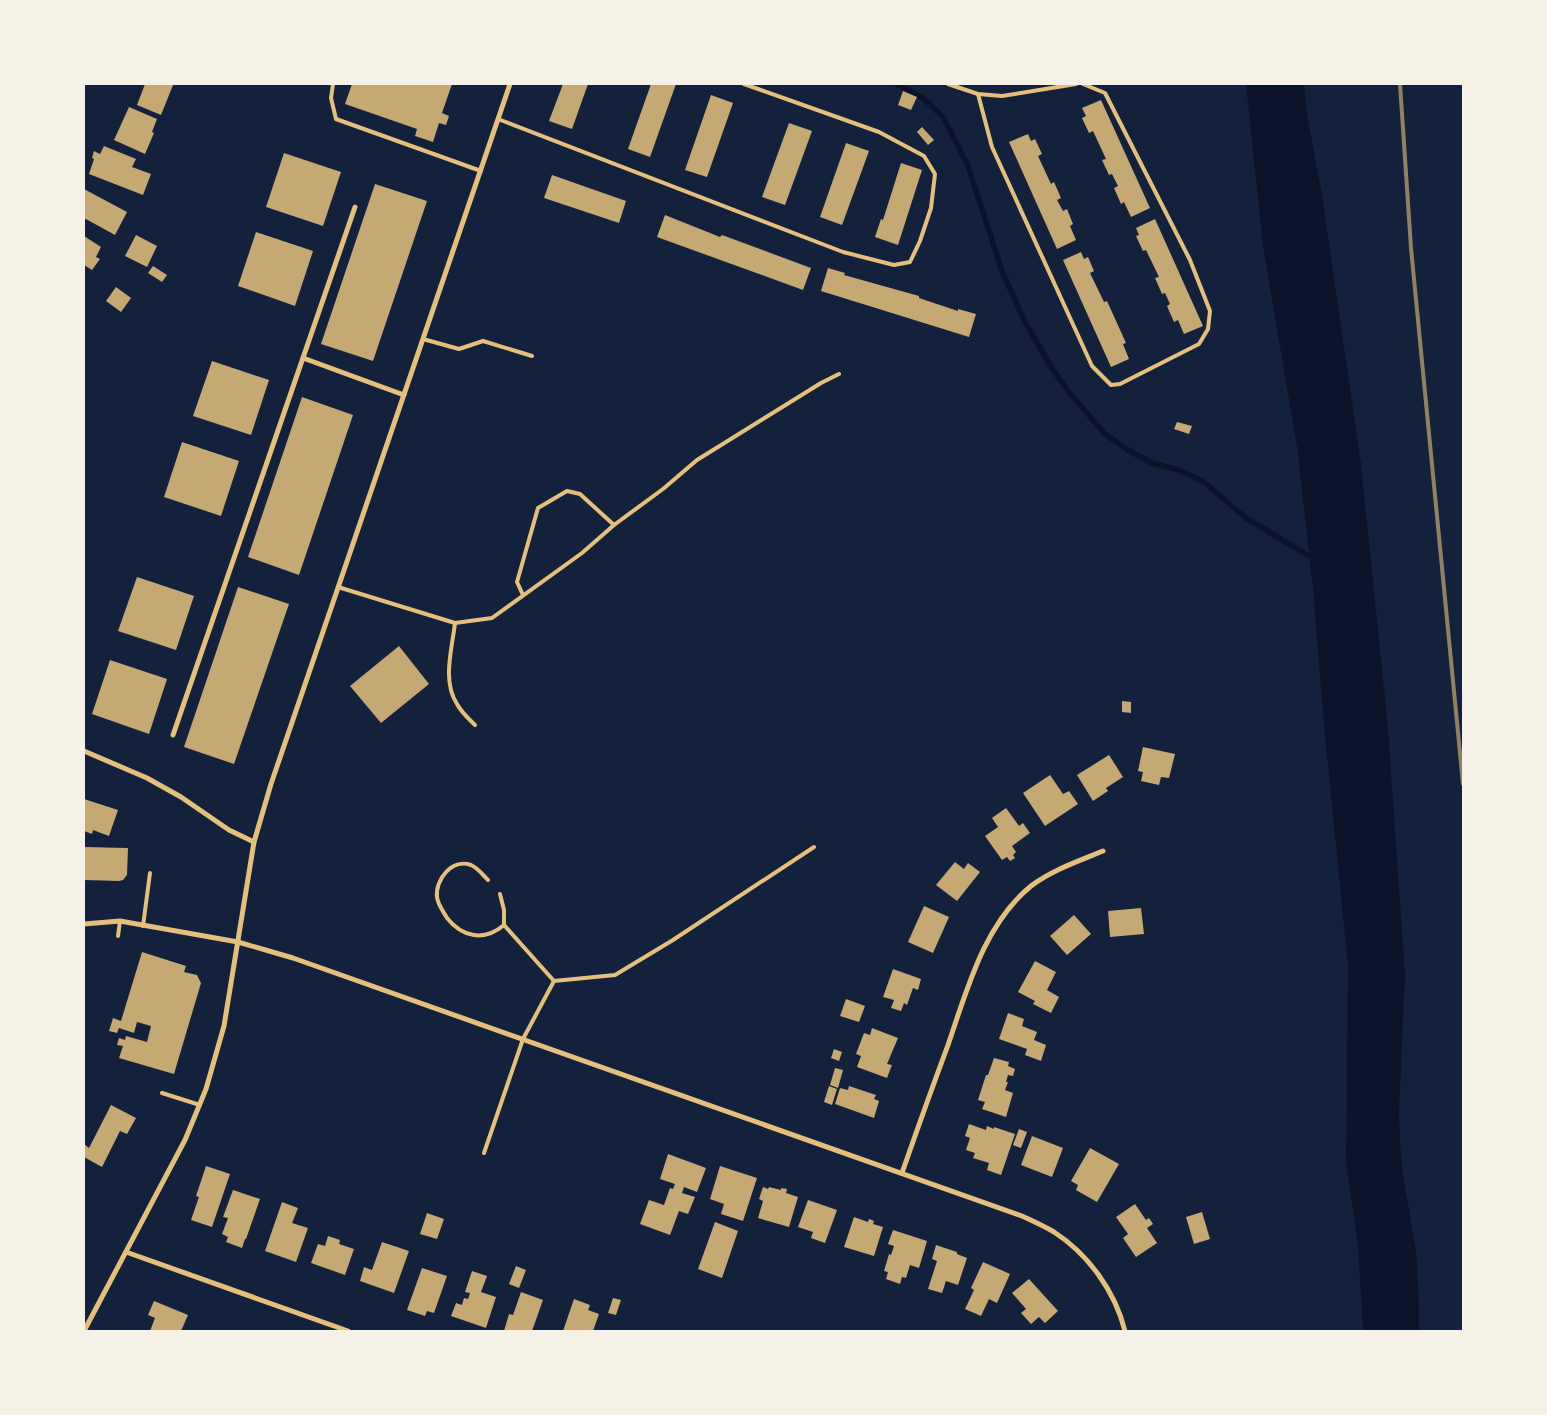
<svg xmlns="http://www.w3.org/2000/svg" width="1547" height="1415" font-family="'Roboto Condensed',sans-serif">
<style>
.water{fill:#0b132b}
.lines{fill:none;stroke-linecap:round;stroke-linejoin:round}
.stream{stroke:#0b132b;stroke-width:5.5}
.building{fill:#c6a872}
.service{stroke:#e5c07b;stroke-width:4}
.minor{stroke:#e5c07b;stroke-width:5}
.rail{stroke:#918062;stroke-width:4}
</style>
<rect width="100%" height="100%" fill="#14213d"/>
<!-- water -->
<polygon class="water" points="1246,84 1304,84 1307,114 1322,195 1361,464 1388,728 1405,975 1399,1113 1400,1141 1402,1168 1416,1250 1419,1305 1419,1331 1363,1331 1358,1245 1346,1163 1348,966 1323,714 1313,588 1297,446 1263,246"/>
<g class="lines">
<!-- stream -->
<polyline class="stream" points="897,84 923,98 943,117 968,166 1002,271 1025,322 1053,370 1069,392 1105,434 1128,450 1152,463 1179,470 1204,482 1246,518 1314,559"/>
</g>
<!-- building -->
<g class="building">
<polygon points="145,84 173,85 161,115 137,105"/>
<polygon points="352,84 452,84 442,113 449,116 446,125 439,123 433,142 415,136 417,129 345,104"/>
<polygon points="563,84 588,84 572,129 549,121"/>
<polygon points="651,84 676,84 650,157 628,149"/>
<polygon points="903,91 917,97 911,110 898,105"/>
<polygon points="711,95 733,103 707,177 685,170"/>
<polygon points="1101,100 1150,208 1131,217 1124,202 1121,204 1114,188 1118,186 1112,174 1109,175 1102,160 1106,159 1093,131 1089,133 1082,118 1086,116 1082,108"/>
<polygon points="129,107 157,119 152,132 154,133 145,154 114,140"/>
<polygon points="789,123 812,131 785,205 762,197"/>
<polygon points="922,127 934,140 928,145 917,132"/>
<polygon points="1028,134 1031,141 1035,139 1042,154 1038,156 1051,184 1054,182 1061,198 1057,200 1063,211 1067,209 1073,224 1070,226 1076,240 1057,249 1009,142"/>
<polygon points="846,143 869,151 842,225 820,217"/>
<polygon points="104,146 136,159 132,167 151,174 143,195 89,174 94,159 92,158 94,151 100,154"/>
<polygon points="284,153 341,172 323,226 266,207"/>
<polygon points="901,163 922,170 898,245 875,237 881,219 883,220"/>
<polygon points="552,175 626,201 619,223 544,198"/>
<polygon points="375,184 427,201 373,361 321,344"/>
<polygon points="84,189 127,212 115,235 84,218"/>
<polygon points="665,215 720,237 722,235 811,268 803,290 657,237"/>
<polygon points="1155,219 1203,326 1184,334 1178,320 1174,322 1167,306 1170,304 1165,293 1162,294 1155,278 1159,277 1146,250 1143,251 1136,236 1139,235 1136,228"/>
<polygon points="256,232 313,251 295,306 238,286"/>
<polygon points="136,235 157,246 147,267 125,256"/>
<polygon points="84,236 101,247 96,257 100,259 92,270 84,265"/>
<polygon points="1081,252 1084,259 1088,257 1094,271 1090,273 1104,302 1107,301 1126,343 1123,344 1129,359 1111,367 1063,260"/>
<polygon points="153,266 167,275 162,282 148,273"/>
<polygon points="828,268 845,273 844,275 919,296 919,298 958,311 958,309 976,314 969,337 821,291"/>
<polygon points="116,287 131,298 121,312 106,301"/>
<polygon points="212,361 269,380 251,435 193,416"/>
<polygon points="302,397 353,415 299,575 248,557"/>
<polygon points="1177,422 1192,426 1189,434 1174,429"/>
<polygon points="182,442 239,461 221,516 164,497"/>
<polygon points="137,577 194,596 176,650 118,631"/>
<polygon points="238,587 289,604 234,764 184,747"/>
<polygon points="399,646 429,684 381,723 350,686"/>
<polygon points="110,660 167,679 149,734 92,714"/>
<polygon points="1122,701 1131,702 1131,713 1122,712"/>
<polygon points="1143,747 1175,754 1169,778 1161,777 1159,785 1141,781 1143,772 1138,771"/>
<polygon points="1109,755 1123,777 1106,788 1108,791 1093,801 1077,775"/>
<polygon points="1050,775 1063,794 1069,791 1078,804 1045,826 1023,793"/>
<polygon points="84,799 118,810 109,836 93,830 92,834 84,831"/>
<polygon points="1006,808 1019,826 1023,823 1030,833 1012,846 1016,852 1013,855 1015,858 1010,861 1007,857 1002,860 985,836 998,827 992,818"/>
<polygon points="84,847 128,848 127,875 123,880 119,881 84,880"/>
<polygon points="955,862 964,869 968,863 980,872 957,901 936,885"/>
<polygon points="924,906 949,917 933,953 908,942"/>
<polygon points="1141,908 1144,934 1110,937 1108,911"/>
<polygon points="1074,915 1091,934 1067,955 1050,936"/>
<polygon points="142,952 186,966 184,972 197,975 201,983 174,1074 119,1058 123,1046 117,1045 119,1038 125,1040 126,1036 147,1042 151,1026 137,1022 134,1033 119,1028 117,1033 109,1031 113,1018 121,1021"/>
<polygon points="1035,961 1056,972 1047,990 1059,997 1051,1013 1033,1004 1035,1001 1018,992"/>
<polygon points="893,969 921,979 918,990 913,988 907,1005 904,1003 901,1011 891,1008 894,1000 883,997"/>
<polygon points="846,999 865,1006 859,1022 840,1016"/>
<polygon points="1008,1013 1024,1019 1022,1026 1037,1032 1034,1040 1046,1045 1041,1061 1025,1055 1027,1049 999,1039"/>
<polygon points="872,1028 898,1038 887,1064 892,1065 887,1078 857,1067 861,1056 856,1054 864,1033 870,1035"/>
<polygon points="834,1049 842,1052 839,1061 831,1058"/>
<polygon points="994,1058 1009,1062 1008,1066 1015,1069 1013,1076 1008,1075 1006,1082 1008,1082 1005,1090 1013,1093 1006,1117 982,1109 985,1102 978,1100 986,1075 988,1075"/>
<polygon points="835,1068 843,1070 838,1088 830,1085"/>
<polygon points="829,1086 837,1089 832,1105 824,1102"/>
<polygon points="849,1086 876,1095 874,1099 879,1101 874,1118 835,1104 840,1088 848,1090"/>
<polygon points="111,1105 136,1118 127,1134 120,1131 102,1167 84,1157 84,1144 89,1148"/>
<polygon points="969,1124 986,1130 987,1126 994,1129 994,1127 1015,1134 1001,1175 987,1170 989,1163 973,1158 975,1153 966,1150 970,1138 965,1136"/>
<polygon points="1019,1129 1027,1132 1021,1148 1013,1145"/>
<polygon points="1032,1136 1063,1148 1052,1177 1021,1165"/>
<polygon points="1090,1148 1119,1164 1097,1202 1076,1190 1078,1185 1071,1181"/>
<polygon points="668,1154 706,1168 697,1192 684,1187 682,1193 695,1197 688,1214 679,1211 670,1235 640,1224 649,1200 664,1205 670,1188 673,1189 675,1184 660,1179"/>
<polygon points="206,1166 230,1174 212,1227 191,1220 199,1197 196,1196"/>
<polygon points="720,1166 757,1178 743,1221 721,1214 724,1204 710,1199"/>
<polygon points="763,1187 768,1189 769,1187 781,1190 781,1188 787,1189 786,1193 798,1197 789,1227 758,1218 763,1201 759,1199"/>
<polygon points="233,1190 260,1199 246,1239 245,1239 242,1248 226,1242 228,1237 222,1234 228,1218 223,1217"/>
<polygon points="808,1200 837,1210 825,1243 811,1238 813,1232 798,1227"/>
<polygon points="282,1202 298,1208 292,1223 308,1228 296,1262 265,1251"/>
<polygon points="1135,1204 1146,1220 1149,1218 1153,1224 1147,1228 1157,1243 1136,1257 1123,1238 1128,1234 1116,1217"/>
<polygon points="1202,1212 1210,1239 1194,1244 1186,1217"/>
<polygon points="427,1213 444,1219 437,1239 420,1234"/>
<polygon points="854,1217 868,1222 869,1219 874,1221 873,1224 883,1227 874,1256 844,1247"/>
<polygon points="715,1222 738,1231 722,1278 698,1269"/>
<polygon points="893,1230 927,1241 919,1268 910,1265 906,1278 902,1277 900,1284 886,1279 888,1272 884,1271 889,1254 891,1255 894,1246 888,1244"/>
<polygon points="328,1236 340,1240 339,1244 354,1249 345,1275 311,1263 318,1244 325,1246"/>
<polygon points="382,1242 409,1251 394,1293 360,1281 364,1267 372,1270"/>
<polygon points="936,1245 957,1252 957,1254 967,1258 958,1285 946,1281 942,1293 928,1289 937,1261 932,1259"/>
<polygon points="983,1262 1010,1274 997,1303 989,1299 981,1316 965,1309 974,1290 971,1288"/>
<polygon points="516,1266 526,1270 519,1288 509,1284"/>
<polygon points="422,1268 447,1276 434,1313 427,1311 425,1316 407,1310"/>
<polygon points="472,1271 487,1276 481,1292 496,1297 486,1328 451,1316 456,1303 462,1305 464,1298 468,1299 470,1293 465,1292"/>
<polygon points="1029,1279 1058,1311 1045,1323 1039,1317 1031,1324 1021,1313 1026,1309 1012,1293"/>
<polygon points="521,1292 543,1300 532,1331 504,1331 509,1314 513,1315"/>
<polygon points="613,1298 621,1300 616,1315 608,1313"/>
<polygon points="574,1299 590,1305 588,1310 599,1314 593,1331 563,1331"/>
<polygon points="154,1301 188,1315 181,1331 150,1331 155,1318 148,1315"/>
</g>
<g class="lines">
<!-- service -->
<g class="service">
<polyline points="333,84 331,98 336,119 481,171"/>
<polyline points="948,84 978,94 1002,96 1076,84"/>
<polyline points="978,94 992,147 1092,366 1111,385 1120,384 1199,344 1208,329 1210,311 1190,260 1105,93 1083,84"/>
<polyline points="498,119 843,252 894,265 910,262 920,241 931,208 935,174 924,156 879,132 744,84"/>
<polyline points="423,339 459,349 483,341 532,356"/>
<polyline points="338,587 455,623 492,618 582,553 614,525 663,489 697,460 821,383 839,374"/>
<polyline points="523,595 517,582 538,508 567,491 580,494 614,525"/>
<path d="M455,623C452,649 442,681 457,704C461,712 469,719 475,725"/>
<path d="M488,880C483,875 478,868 471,865C452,858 435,880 437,897C438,905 443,911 447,918C462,937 484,942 504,925"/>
<polyline points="500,894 504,910 504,925 554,981"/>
<polyline points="143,926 150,873"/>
<polyline points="118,936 120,921"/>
<polyline points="162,1093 200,1105"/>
<polyline points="484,1153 523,1039 554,981 615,975 673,940 814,847"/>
</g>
<!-- minor -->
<g class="minor">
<polyline points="303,358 404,395"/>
<polyline points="173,735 355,207"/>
<polyline points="84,751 147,778 181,797 229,830 254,842"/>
<path d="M84,924L120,921L238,942L293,958L1022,1216C1033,1221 1044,1226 1054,1232C1088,1254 1115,1291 1125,1331"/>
<path d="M902,1173C917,1130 932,1088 948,1045C967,990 984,924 1031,886C1052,870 1079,861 1103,851"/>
<polyline points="126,1252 348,1331"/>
<polyline points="84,1331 185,1140 206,1089 224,1026 254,842 271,784 510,84"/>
</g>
<!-- rail -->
<polyline class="rail" points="1400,84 1411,248 1463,784"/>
</g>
<!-- border -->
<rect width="1547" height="1415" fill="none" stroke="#f6f1e7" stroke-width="170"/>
</svg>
